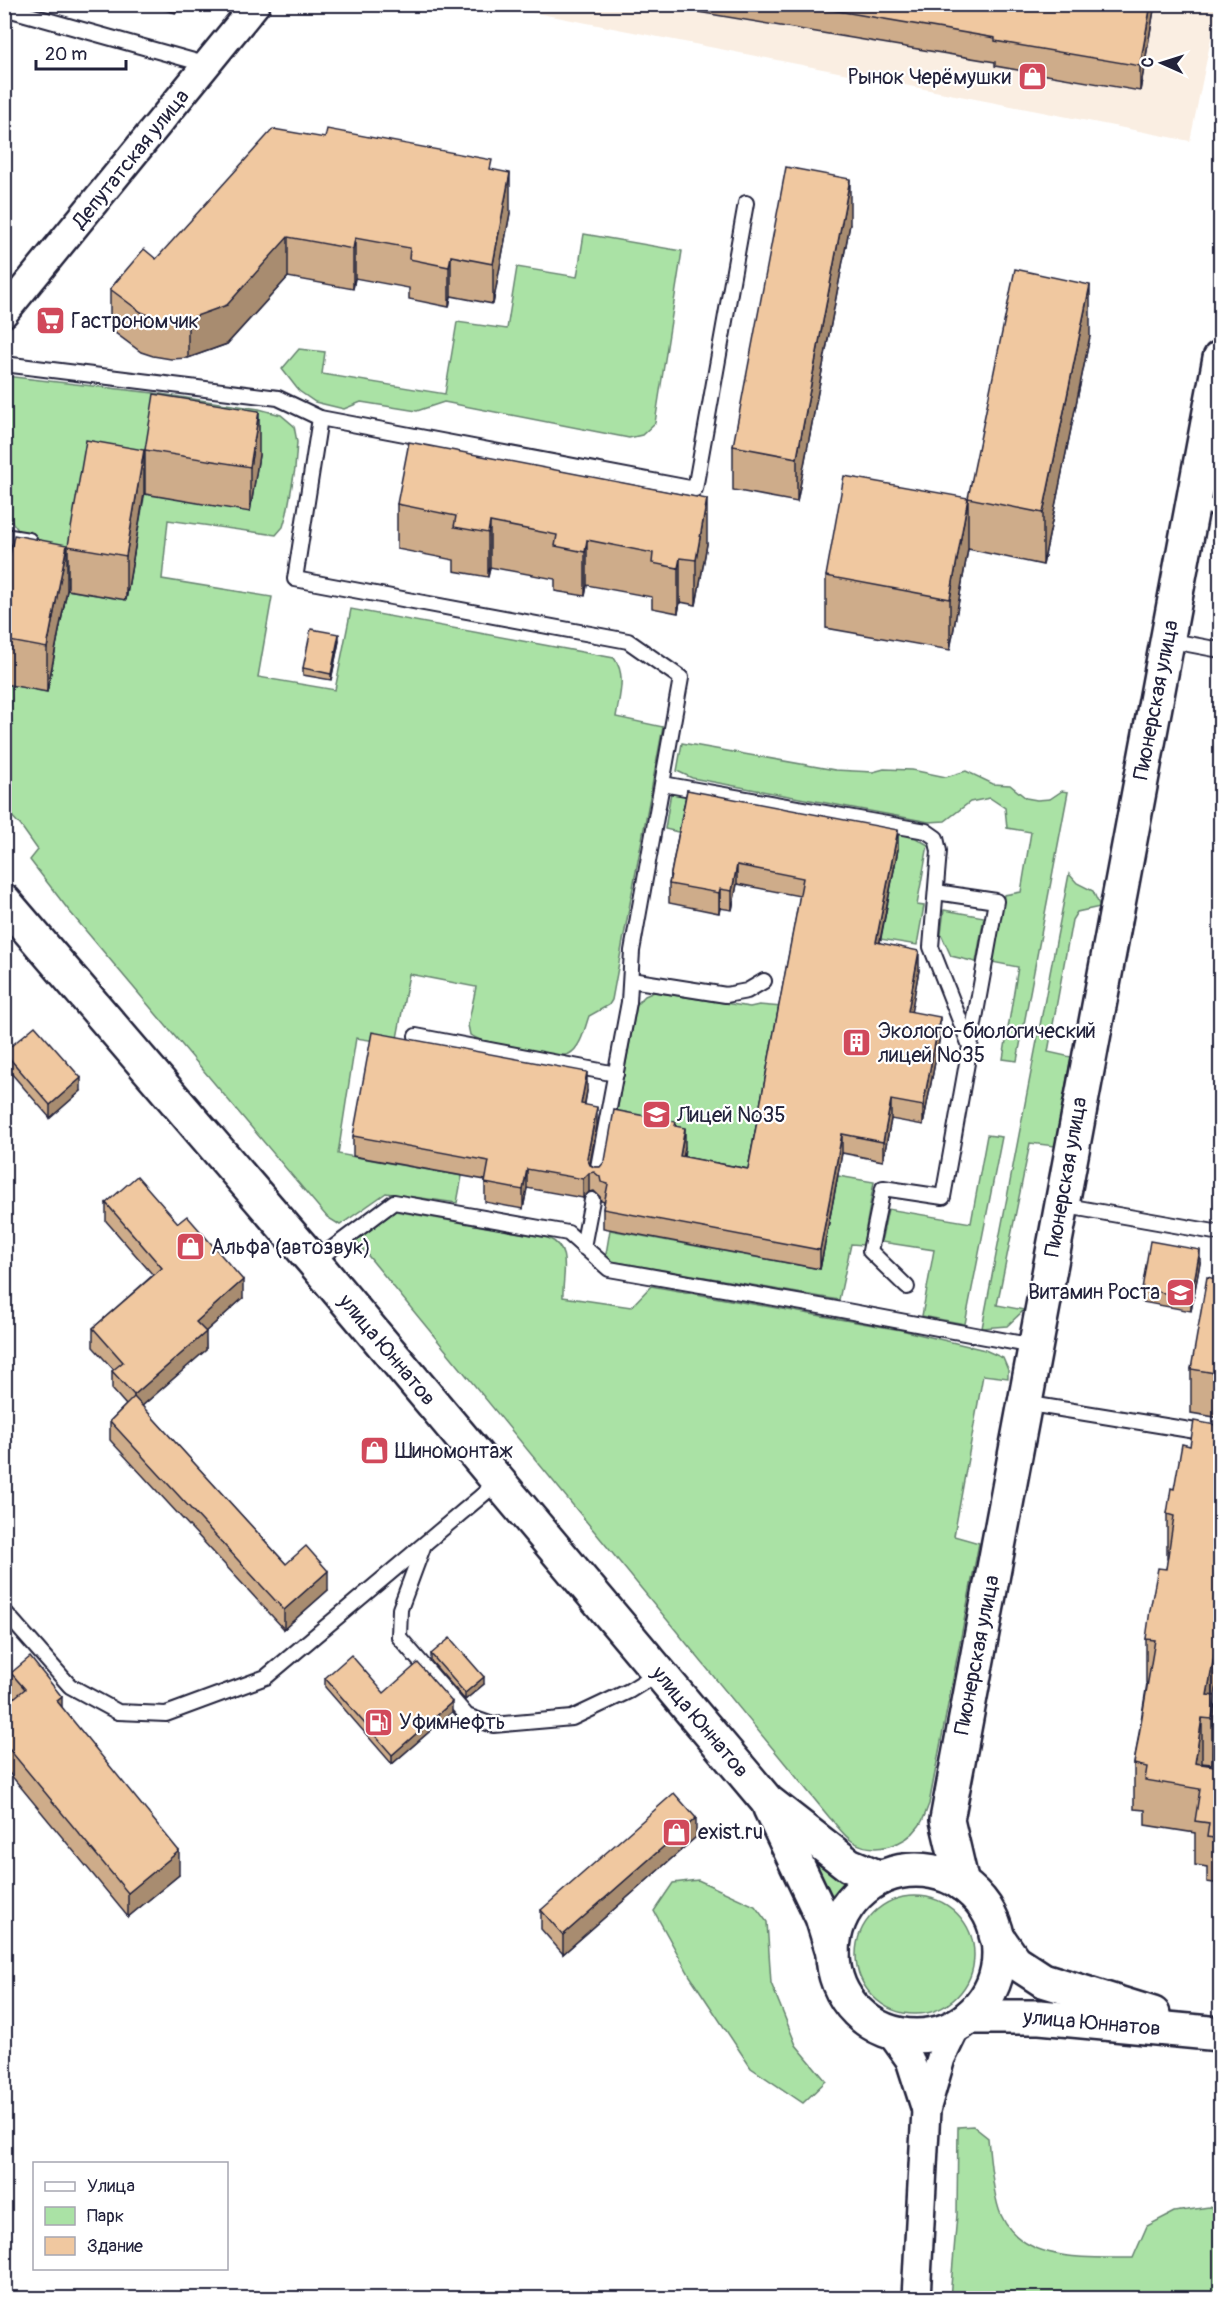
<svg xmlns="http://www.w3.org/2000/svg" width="1225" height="2303" font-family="Pangolin,sans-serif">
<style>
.built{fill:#faeee2}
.green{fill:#aae2a5;stroke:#668270;stroke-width:1.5}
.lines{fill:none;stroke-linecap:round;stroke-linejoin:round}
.lane-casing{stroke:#22223b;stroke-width:18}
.street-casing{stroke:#22223b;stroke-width:32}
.secondary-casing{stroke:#22223b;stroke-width:38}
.lane{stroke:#fff;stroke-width:14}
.street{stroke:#fff;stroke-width:27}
.secondary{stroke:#fff;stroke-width:33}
.wall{fill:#ceac8a;stroke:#22223b;stroke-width:1.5}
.shaded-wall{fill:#a88c70;stroke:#22223b;stroke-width:1.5}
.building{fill:#f0c8a0;stroke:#22223b;stroke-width:1.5}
.labels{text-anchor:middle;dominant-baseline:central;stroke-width:4.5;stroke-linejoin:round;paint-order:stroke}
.poi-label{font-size:21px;fill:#22223b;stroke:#fff;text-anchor:start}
.street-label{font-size:21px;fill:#22223b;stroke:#fff}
</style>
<rect width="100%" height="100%" fill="#fff"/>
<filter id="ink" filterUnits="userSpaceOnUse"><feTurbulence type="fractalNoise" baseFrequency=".0167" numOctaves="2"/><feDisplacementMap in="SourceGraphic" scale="12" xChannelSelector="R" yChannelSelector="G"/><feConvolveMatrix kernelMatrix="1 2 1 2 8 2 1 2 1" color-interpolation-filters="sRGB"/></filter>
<g filter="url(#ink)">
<!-- built -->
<polygon class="built" points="521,5 1218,5 1190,141 531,12"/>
<!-- green -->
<g class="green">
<polygon points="584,234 682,251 655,423 642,435 629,438 444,402 417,411 361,402 344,409 315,402 299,391 282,369 299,349 325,352 322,374 445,394 457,322 507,329 517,267 577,277"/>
<path d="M5,376L154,393L259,409L281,415L294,426L297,442L295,469L287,513L283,527L276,535L168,520L162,579L272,597L258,677L335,690L351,609L614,658C627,675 619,697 616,717L663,727L612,1000L609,1005L589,1016C585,1027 581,1048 569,1054C557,1060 496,1043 480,1040L470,1035L468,1025L476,987L409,974L396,1044L356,1038L338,1154L462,1176L457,1203L386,1193L340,1225L327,1217L70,912L30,860L38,850L21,826L5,809V684L47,692L67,590L125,600L145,493L64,589L5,513Z"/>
<polygon points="682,743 835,770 873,772 884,769 912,770 946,777 966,771 993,784 1010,785 1026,798 1037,800 1050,799 1062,791 1068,792 1017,1061 1003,1059 1018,967 992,962 1004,895 1021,892 1031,832 1007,828 1005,808 990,798 970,802 945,821 929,822 692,778 677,771"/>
<polygon points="671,792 916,838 928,845 917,905 924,906 917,945 880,939 897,849 682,833 665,829"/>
<polygon points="1069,874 1077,883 1093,891 1100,907 1077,912 1072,920 1048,1052 1071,1057 1055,1146 1030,1143 997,1305 1024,1310 1007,1326 982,1328"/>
<polygon points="944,910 984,917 976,962 951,956 941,934"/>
<polygon points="654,992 750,1007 759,1005 782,1007 748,1189 604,1180 637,1004 645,996"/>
<polygon points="987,1135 1002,1137 965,1324 922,1316 934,1250 881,1242 888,1209 971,1223"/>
<polygon points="838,1176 874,1182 863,1245 851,1244 839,1300 605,1260 610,1230 820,1269"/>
<path d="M395,1211L548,1238C573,1249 562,1275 563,1297L631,1307L651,1286L901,1330L985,1350L1003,1358L1008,1370V1378L983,1375L954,1536L979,1543L929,1804C926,1811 924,1820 919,1826C905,1846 873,1855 852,1841C843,1835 836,1824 829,1817L356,1241Z"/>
<polygon points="798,1841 848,1880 831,1896 821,1874"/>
<polygon points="698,1880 755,1906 767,1922 771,1983 796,2045 826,2081 803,2103 751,2068 690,1976 654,1911 673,1883"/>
<circle cx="915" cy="1955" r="59"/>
<path d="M973,2126L988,2138C990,2159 993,2197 1001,2215C1023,2264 1088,2257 1133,2258L1147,2226L1174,2212L1209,2207L1220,2211V2298H950L957,2215L958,2127Z"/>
</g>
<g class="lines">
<defs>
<g id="lane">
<polyline points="4,8 208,65"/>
<polyline points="4,364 278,398 320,418 695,489 746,203"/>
<polyline points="320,418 295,579 628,641 681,678 632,951 629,1002 596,1178"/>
<polyline points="1193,503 1220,509"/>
<polyline points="4,536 29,540"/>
<polyline points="1167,640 1220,650"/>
<polyline points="663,784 926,831 936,838 939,851 931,947 970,1046"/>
<polyline points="631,980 726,995 747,991 764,981"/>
<polyline points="416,1036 616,1074"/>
<polyline points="1061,1205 1220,1233"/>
<polyline points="583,1247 592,1200"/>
<polyline points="314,1262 394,1202 568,1233 609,1269 831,1308 1034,1346"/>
<polyline points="907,1287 870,1251 883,1188 943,1197 996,901 936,892"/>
<polyline points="1024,1403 1202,1432"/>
<polyline points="423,1547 400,1609 399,1637 467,1716 493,1725 572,1718 629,1691 658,1673"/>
<polyline points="4,1611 70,1686 118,1712 166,1714 266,1677 498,1482"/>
</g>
<g id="street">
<polyline points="4,313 256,4"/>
<polyline points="890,2032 910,2060 926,2110"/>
<polyline points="916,2298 926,2110 941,2058 958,2023"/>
</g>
<g id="secondary">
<polyline points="4,901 314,1262 767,1801 849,1865 880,1878"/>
<polyline points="770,1808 822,1917 833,1953"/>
<circle cx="916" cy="1953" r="83"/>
<polyline points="962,1884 947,1820 1220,358"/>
<polyline points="996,1935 1014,1961 1043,1980 1153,2014"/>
<polyline points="969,2017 1040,2017 1220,2034"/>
</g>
</defs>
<!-- lane casing -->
<use href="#lane" class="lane-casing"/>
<!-- street casing -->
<use href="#street" class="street-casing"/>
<!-- secondary casing -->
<use href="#secondary" class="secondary-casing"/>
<!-- lane -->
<use href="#lane" class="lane"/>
<!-- street -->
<use href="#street" class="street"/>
<!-- secondary -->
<use href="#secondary" class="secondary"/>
</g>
<!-- wall -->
<g class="wall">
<polygon points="144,4 178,4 176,13"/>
<polygon points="650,4 1155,4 1140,91 995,66 995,62"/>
<polygon points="492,170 510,213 493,304 451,296 449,307 409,299 409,288 355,278 353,289 288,277 227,344 188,358 171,359 153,356 141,352 110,329 110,289 156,259"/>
<polygon points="850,224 797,502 733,490 733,446"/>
<polygon points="1090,336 1043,565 968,549 950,650 826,628 826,576 968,498"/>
<polygon points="145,450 259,455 250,512 145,494"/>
<polygon points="144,494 126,600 68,590 68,546"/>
<polygon points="397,504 707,544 696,605 680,602 678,613 652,608 652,597 587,585 585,596 555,591 555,579 490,567 488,577 454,571 454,560 397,549"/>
<polygon points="4,584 67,590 47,692 4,684"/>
<polygon points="339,641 331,680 303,675 303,668"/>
<polygon points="687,790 898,849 880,943 919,970 911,1011 940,1036 923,1125 891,1119 883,1161 842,1153 820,1269 603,1228 603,1209 604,1202 601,1201 600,1197 594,1191 589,1192 583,1198 527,1188 523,1209 485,1202 485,1180 353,1156 353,1136 587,1091 585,1104 597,1126 589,1164 594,1167 600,1167 676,1126 685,1147 684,1157 748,1169 800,896 737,884 732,910 720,908 719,913 669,903 669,884"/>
<polygon points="4,1052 81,1091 50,1118 4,1065"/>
<polygon points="106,1203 243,1298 205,1332 206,1350 142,1406 286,1564 328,1590 284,1629 110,1440 110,1421 126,1405 112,1389 112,1371 114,1370 93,1347 93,1328 153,1275 106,1221"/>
<polygon points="1200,1263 1191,1311 1142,1302 1142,1289"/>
<polygon points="1221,1280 1221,1418 1191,1413 1191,1369"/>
<polygon points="1221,1426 1221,1661 1215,1696 1215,1741 1212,1764 1202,1763 1201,1764 1221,1767 1221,1884 1207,1882 1207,1867 1195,1865 1195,1833 1145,1825 1145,1810 1134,1809 1134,1764 1147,1683 1146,1683 1146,1639 1166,1569 1168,1559 1167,1559 1167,1514 1174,1489 1190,1446"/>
<polygon points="431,1654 484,1684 465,1700 431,1661"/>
<polygon points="11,1673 62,1708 179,1875 128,1917 5,1768 4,1769 4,1706 13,1699 11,1697"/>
<polygon points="325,1678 384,1693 452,1712 392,1764 325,1687"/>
<polygon points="696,1837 563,1954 541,1929 541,1910"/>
</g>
<!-- shaded-wall -->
<g class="shaded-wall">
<polygon points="1151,4 1155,4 1140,91 1140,66"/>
<polygon points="510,173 510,213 493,304 493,264"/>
<polygon points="850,179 850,224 797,502 797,458"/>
<polygon points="288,237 288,277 227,344 188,358 188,319"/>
<polygon points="355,238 355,278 353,289 353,249"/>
<polygon points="451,256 451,296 449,307 449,267"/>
<polygon points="1090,285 1090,336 1043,565 1043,513"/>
<polygon points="259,411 259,455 250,512 250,467"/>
<polygon points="144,450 144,494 126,600 126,556"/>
<polygon points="968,498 968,549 950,650 950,599"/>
<polygon points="707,499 707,544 696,605 696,560"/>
<polygon points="490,522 490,567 488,577 488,533"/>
<polygon points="587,540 587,585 585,596 585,552"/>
<polygon points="67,545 67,590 47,692 47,648"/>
<polygon points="680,558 680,602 678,613 678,568"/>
<polygon points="339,634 339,641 331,680 331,674"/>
<polygon points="898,830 898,849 876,961 876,942"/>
<polygon points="737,865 737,884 732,910 732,891"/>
<polygon points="720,889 720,908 719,913 719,893"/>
<polygon points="919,951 919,970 908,1030 908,1011"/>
<polygon points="940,1017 940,1036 923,1125 923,1106"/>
<polygon points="587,1072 587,1091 581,1123 581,1104"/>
<polygon points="81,1078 81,1091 50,1118 50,1105"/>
<polygon points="891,1100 891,1119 883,1161 883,1142"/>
<polygon points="597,1107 597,1126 588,1174 589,1173 589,1192 583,1198 583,1179"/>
<polygon points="685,1128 685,1147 680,1176 680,1156"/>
<polygon points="842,1134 842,1153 820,1269 820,1250"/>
<polygon points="527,1169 527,1188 523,1209 523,1190"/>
<polygon points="1200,1250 1200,1263 1191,1311 1191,1298"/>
<polygon points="243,1280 243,1298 196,1340 196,1322"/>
<polygon points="206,1332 206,1350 134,1413 134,1395"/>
<polygon points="328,1571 328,1590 284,1629 284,1610"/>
<polygon points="1221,1617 1221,1661 1211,1719 1207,1695"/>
<polygon points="484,1677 484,1684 465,1700 465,1693"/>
<polygon points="1215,1696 1215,1741 1212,1764 1212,1719"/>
<polygon points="62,1697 62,1720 57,1701"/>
<polygon points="452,1702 452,1712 392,1764 392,1755"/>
<polygon points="1202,1718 1202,1763 1198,1789 1195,1763"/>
<polygon points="5,1744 5,1768 4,1769 4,1745"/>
<polygon points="696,1818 696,1837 563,1954 563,1935"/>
<polygon points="179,1851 179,1875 128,1917 128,1893"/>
</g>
<!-- building -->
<g class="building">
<polygon points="797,4 1151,4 1140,66 995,41 995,38"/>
<polygon points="273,129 325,138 327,129 492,160 490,169 510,173 493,264 451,256 449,267 409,259 410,248 355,238 353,249 288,237 227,305 188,319 171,319 153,317 141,312 110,289 144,249 156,259"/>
<polygon points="786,167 850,179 797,458 733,446"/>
<polygon points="1015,269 1090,285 1043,513 968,498"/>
<polygon points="154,394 259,411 250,467 145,450"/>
<polygon points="86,440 144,450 126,556 68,546"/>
<polygon points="409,442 707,499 696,560 680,558 678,568 652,563 653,553 587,540 585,552 555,546 557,535 490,522 488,533 454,527 456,516 397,504"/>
<polygon points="844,476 968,498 950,599 826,576"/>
<polygon points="14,535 67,545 47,648 4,640 4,584"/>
<polygon points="311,629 339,634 331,674 303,668"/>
<polygon points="687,790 898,830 876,942 919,951 908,1011 940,1017 923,1106 891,1100 883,1142 842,1134 820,1250 603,1209 608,1184 601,1182 600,1177 594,1172 589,1173 583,1179 527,1169 523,1190 485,1183 489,1161 353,1136 372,1032 587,1072 581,1104 597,1107 587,1158 590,1165 594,1167 600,1167 605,1161 614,1110 676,1122 675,1126 685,1128 680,1156 748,1169 803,878 737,865 732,891 720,889 719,893 669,884"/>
<polygon points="35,1026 81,1078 50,1105 4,1052"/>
<polygon points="137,1176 178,1223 187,1216 243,1280 196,1322 206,1332 134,1395 112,1371 123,1362 93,1328 162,1268 106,1203"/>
<polygon points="1150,1241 1200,1250 1191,1298 1142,1289"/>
<polygon points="1207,1277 1221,1280 1221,1374 1191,1369"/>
<polygon points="134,1397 286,1564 306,1546 328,1571 284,1610 110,1421"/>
<polygon points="1194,1421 1221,1426 1221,1617 1207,1695 1215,1696 1212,1719 1202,1718 1195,1763 1221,1767 1221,1839 1207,1837 1209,1823 1195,1821 1200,1789 1145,1780 1147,1767 1134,1764 1155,1640 1146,1639 1150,1610 1158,1568 1166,1569 1174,1516 1167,1514 1171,1488 1174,1489 1182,1444 1190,1446"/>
<polygon points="450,1638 484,1677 465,1693 431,1654"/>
<polygon points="351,1655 384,1693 418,1663 452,1702 392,1755 325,1678"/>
<polygon points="30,1657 62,1697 57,1701 179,1851 128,1893 5,1744 4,1745 4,1706 25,1689 11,1673"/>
<polygon points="674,1793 696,1818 563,1935 541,1910"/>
</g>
</g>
<!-- icons -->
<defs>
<symbol id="shop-square" viewBox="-11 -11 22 22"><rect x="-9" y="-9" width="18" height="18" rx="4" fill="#d1495b" stroke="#fff"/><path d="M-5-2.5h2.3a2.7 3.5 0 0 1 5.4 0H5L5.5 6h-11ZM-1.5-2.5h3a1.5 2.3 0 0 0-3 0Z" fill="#fff"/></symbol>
<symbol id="supermarket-square" viewBox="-11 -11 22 22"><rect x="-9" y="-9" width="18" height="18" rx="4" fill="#d1495b" stroke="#fff"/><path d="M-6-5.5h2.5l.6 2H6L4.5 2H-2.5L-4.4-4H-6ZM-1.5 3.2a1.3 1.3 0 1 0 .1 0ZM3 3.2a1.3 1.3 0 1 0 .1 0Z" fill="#fff"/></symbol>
<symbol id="building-square" viewBox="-11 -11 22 22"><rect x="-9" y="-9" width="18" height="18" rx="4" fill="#d1495b" stroke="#fff"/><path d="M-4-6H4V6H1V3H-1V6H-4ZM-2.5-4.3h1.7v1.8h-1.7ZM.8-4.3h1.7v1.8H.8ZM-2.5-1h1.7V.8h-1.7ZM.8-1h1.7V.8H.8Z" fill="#fff"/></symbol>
<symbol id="school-square" viewBox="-11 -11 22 22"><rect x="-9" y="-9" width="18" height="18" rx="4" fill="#d1495b" stroke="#fff"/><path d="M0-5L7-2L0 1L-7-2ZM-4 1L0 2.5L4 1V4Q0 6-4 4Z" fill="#fff"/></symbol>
<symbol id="fuel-square" viewBox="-11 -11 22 22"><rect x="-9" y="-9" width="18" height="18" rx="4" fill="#d1495b" stroke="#fff"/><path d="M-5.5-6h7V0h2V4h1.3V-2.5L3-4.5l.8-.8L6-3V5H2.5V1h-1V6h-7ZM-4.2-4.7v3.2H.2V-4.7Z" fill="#fff"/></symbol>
</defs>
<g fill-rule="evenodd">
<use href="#shop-square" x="1016" y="60" width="33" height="33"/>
<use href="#supermarket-square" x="34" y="304" width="33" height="33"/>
<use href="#building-square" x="840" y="1026" width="33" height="33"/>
<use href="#school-square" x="640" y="1098" width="33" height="33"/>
<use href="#shop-square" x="174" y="1230" width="33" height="33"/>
<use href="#school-square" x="1164" y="1276" width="33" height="33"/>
<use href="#shop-square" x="358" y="1434" width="33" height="33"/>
<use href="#fuel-square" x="362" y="1706" width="33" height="33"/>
<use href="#shop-square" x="660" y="1816" width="33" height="33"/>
</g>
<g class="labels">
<!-- poi labels -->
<g class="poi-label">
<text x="1011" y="77" text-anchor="end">Рынок Черёмушки</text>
<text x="71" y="321">Гастрономчик</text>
<text x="878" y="1031">Эколого-биологический<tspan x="878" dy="24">лицей №35</tspan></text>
<text x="677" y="1115">Лицей №35</text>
<text x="211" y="1247">Альфа (автозвук)</text>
<text x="1160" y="1292" text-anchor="end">Витамин Роста</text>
<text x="395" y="1451">Шиномонтаж</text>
<text x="399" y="1722">Уфимнефть</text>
<text x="698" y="1832">exist.ru</text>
</g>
<!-- street labels -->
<g class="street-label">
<text transform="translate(131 159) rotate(-51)">Депутатская улица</text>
<text transform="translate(1156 700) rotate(-79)">Пионерская улица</text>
<text transform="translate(1066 1177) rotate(-80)">Пионерская улица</text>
<text transform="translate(387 1350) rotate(50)">улица Юннатов</text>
<text transform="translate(977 1655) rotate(-79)">Пионерская улица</text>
<text transform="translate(700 1722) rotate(50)">улица Юннатов</text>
<text transform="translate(1092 2023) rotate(5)">улица Юннатов</text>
</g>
</g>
<!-- margin -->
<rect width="1225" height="2303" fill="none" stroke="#fff" stroke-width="24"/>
<rect x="12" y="12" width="1201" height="2279" fill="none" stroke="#22223b" stroke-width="2" filter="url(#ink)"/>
<!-- legend -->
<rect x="33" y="2162" width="195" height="108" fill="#ffffff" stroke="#a7a7b1" stroke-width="1.5"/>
<rect x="45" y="2182" width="30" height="9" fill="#ffffff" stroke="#a7a7b1" stroke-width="1.5"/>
<text x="87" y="2192" font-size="18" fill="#22223b">Улица</text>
<rect x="45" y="2207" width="30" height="18" fill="#aae2a5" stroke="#a7a7b1" stroke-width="1.5"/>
<text x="87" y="2222" font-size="18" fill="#22223b">Парк</text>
<rect x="45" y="2237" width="30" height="18" fill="#f0c8a0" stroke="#a7a7b1" stroke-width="1.5"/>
<text x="87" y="2252" font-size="18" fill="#22223b">Здание</text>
<!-- north arrow -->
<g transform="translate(1162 63) rotate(273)" stroke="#ffffff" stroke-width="4.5" paint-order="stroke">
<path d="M0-4.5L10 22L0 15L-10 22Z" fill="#22223b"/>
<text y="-9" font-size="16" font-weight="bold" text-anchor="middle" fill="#22223b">С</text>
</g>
<!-- scale -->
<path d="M36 60v9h90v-9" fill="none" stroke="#22223b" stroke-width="3"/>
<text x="45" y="60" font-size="18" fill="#22223b" stroke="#ffffff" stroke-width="4.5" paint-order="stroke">20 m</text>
</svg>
